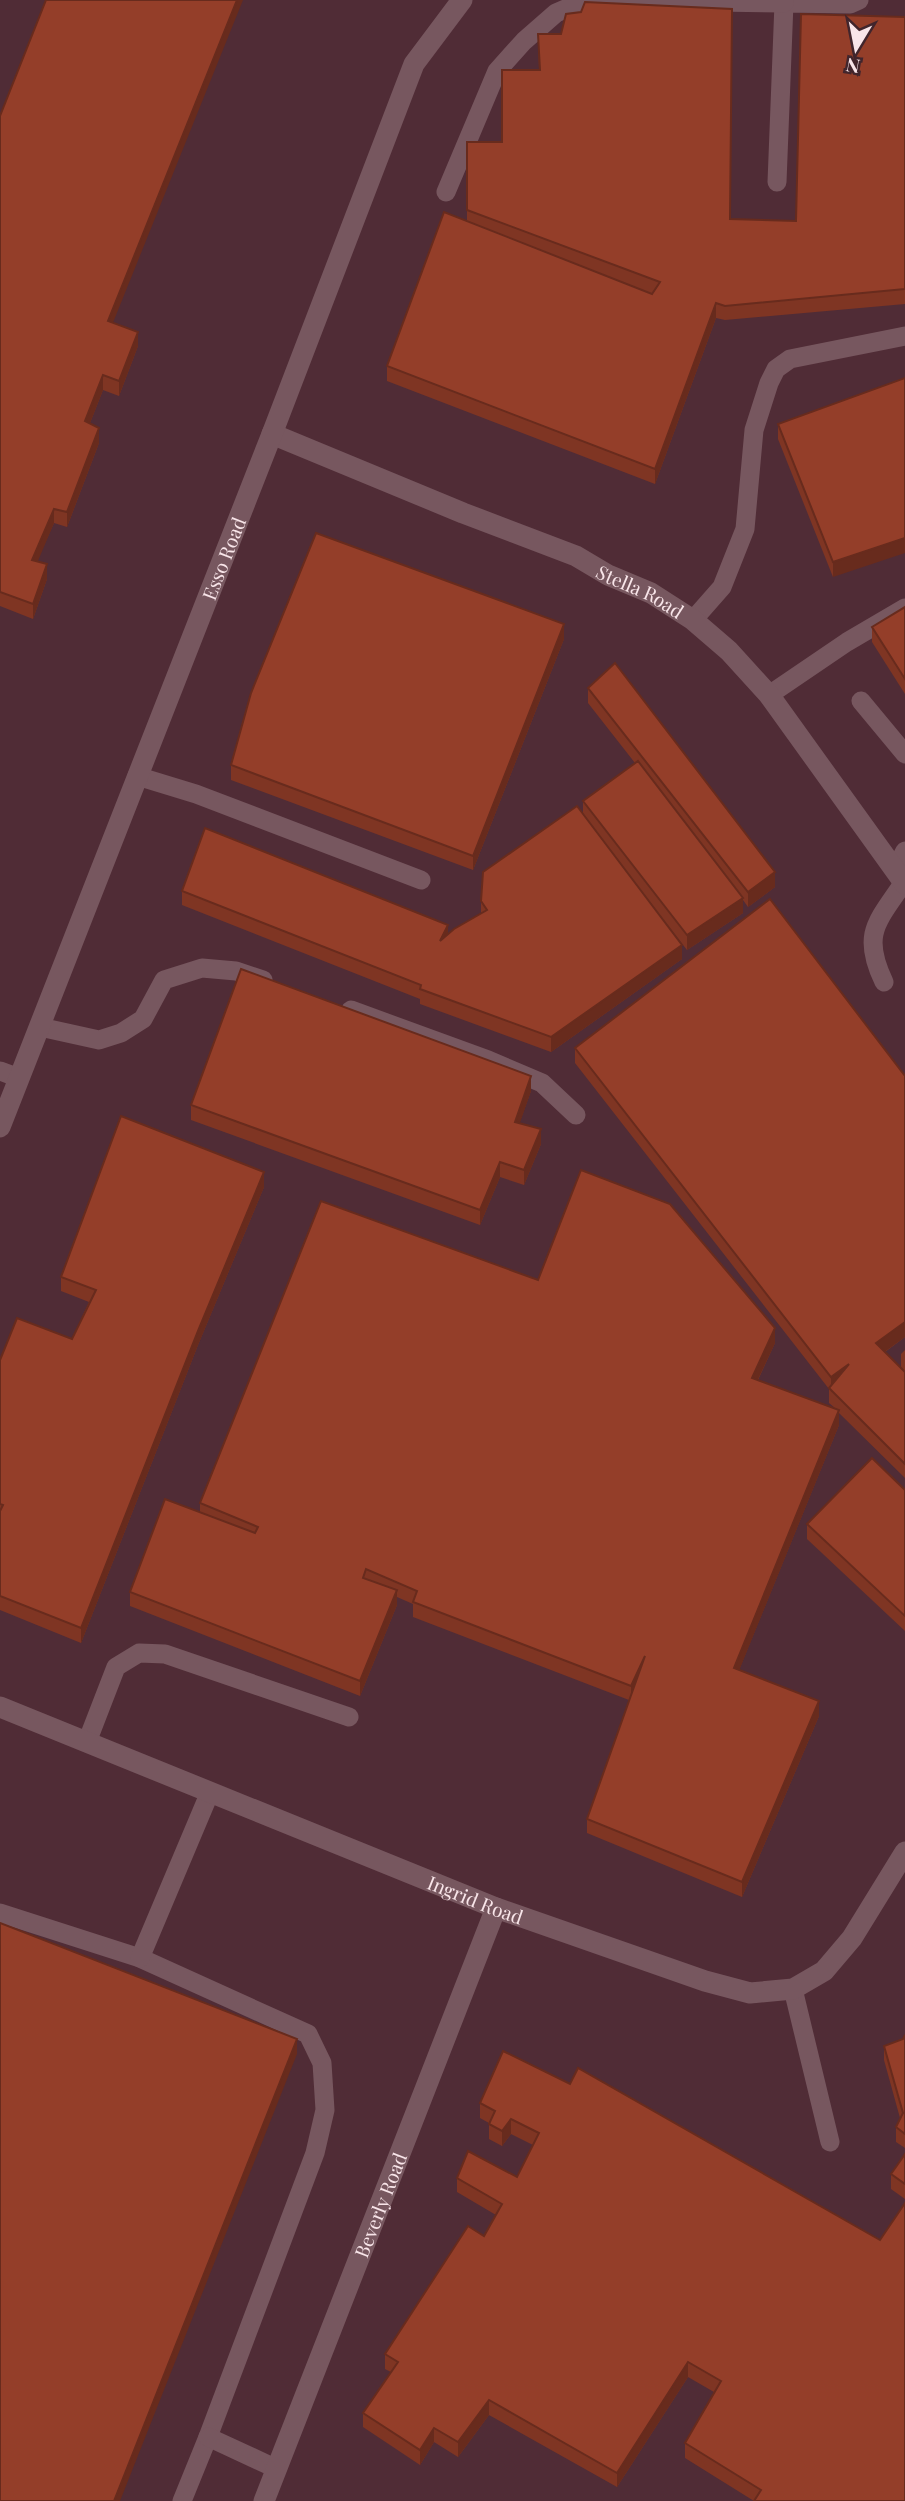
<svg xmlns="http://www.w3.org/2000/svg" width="905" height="2501" font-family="'Playfair Display',serif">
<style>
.built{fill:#502c36}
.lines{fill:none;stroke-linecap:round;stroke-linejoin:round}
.service{stroke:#77575f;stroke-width:19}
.minor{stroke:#77575f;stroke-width:21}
.wall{fill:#7f3523}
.shaded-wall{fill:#682b1d}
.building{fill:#943e29;stroke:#682b1d;stroke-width:2}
.labels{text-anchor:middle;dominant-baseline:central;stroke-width:5;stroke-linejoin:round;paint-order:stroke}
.street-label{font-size:19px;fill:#f8e5e9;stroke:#41252c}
</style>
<rect width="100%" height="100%" fill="#41252c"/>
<!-- built -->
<rect class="built" x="0" y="0" width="905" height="2501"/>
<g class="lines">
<!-- service -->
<g class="service">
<polyline points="777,182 784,3 850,4 859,0"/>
<polyline points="446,192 497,71 524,41 556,13 579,3 646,1 784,3 784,0"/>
<polyline points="693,620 722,587 745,529 754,430 769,383 776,369 790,359 905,336"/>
<polyline points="769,695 847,642 905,608"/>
<polyline points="861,701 905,754"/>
<polyline points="137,776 196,794 421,880"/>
<polyline points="895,870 905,851"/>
<path d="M884,982C861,934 877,922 904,882"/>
<polyline points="351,1010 488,1060 542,1083 576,1115"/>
<polyline points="40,1027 99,1040 121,1033 143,1019 164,980 202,968 236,971 263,980"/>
<polyline points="0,1071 19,1078"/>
<polyline points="87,1742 116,1667 139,1653 165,1654 349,1717"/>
<polyline points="0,1913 140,1958 308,2034 322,2063 325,2110 315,2153 208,2437 182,2501"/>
<polyline points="140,1958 210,1792"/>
<polyline points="793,1989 830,2142"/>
<polyline points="208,2437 277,2469"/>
</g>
<!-- minor -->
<g class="minor">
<path id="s1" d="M272,434L463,513L576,556L608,575L651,593L693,620L729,651L769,695L905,884"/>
<path id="s2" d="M0,1127L272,434L414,64L462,0"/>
<path id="s3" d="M0,1707L496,1908L705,1981L750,1993L793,1989L824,1971L852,1938L905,1852"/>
<path id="s4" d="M264,2501L496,1908"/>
</g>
</g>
<!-- wall -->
<g class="wall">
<polygon points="905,17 905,304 725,320 716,318 655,484 387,381 387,366 467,221 467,142 502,142 539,70 538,34 730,219 796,221"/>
<polygon points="0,116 113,323 138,346 119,396 103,390 90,423 99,443 67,527 54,523 37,561 47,579 33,619 0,606"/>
<polygon points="905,378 833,577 778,439 778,424"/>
<polygon points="905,607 905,694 872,642 872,627"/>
<polygon points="564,639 473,870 231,780 231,765"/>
<polygon points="588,688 775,887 748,907 743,900 743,913 687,950 652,905 682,959 551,1052 420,1004 420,999 182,905 182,891 448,934 481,913 481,901 583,815 583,801 635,763 588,703"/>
<polygon points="575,1048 905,1337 885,1352 901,1368 901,1354 905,1350 905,1478 839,1413 839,1425 739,1670 819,1716 742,1897 587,1833 587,1819 629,1700 413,1617 413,1604 397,1597 397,1605 360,1696 130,1606 130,1592 200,1512 200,1503 538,1280 775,1343 758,1380 835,1408 829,1403 829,1389 575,1063"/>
<polygon points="531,1091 519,1124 541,1144 524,1185 500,1177 480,1225 191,1120 191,1105"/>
<polygon points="264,1187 198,1345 81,1643 0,1610 0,1360 72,1339 89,1302 61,1291 61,1277"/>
<polygon points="905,1490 905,1631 807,1539 807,1524"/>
<polygon points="905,2035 905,2148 896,2142 896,2127 900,2118 884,2060 884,2046 903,2039"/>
<polygon points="503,2051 905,2501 754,2501 685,2458 685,2443 714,2392 688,2377 617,2487 489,2415 458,2457 434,2442 420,2465 363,2427 363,2413 391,2372 385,2369 385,2354 484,2236 496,2215 457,2192 457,2178 517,2177 533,2145 511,2134 502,2146 489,2139 489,2123 480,2118 480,2103"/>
<polygon points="905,2154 905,2199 891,2189 891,2174"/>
</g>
<!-- shaded-wall -->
<g class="shaded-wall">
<polygon points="237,0 243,0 108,335 108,321"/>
<polygon points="716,303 716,318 655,484 655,469"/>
<polygon points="138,332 138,346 119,396 119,381"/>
<polygon points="103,375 103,390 85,436 85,421"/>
<polygon points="99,428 99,443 67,527 67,512"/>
<polygon points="54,509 54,523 32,575 32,560"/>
<polygon points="905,538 905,553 833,577 833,562"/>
<polygon points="47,564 47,579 33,619 33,604"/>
<polygon points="564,624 564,639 473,870 473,856"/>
<polygon points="775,872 775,887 748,907 748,892"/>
<polygon points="743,898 743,913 687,950 687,935"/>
<polygon points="448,925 448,940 440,941"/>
<polygon points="682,945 682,959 551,1052 551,1037"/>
<polygon points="531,1076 531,1091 515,1137 515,1122"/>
<polygon points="541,1129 541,1144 524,1185 524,1170"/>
<polygon points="500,1162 500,1177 480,1225 480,1210"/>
<polygon points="264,1172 264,1187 198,1345 81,1643 81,1628 198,1331"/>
<polygon points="905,1322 905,1337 876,1358 876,1343"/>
<polygon points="775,1328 775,1343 752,1392 752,1378"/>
<polygon points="849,1364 849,1379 831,1392 831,1377"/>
<polygon points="839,1410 839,1425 734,1683 734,1668"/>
<polygon points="397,1590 397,1605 360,1696 360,1681"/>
<polygon points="645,1656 631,1700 631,1686"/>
<polygon points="819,1701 819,1716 742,1897 742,1882"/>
<polygon points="297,2039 297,2054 120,2501 114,2501"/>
<polygon points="511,2119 511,2134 502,2146 502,2131"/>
<polygon points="688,2362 688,2377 617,2487 617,2473"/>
<polygon points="489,2400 489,2415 458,2457 458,2442"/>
<polygon points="434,2428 434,2442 420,2465 420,2450"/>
</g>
<!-- building -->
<g class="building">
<polygon points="46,0 237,0 108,321 138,332 119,381 103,375 85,421 99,428 67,512 54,509 32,560 47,564 33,604 0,592 0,116"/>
<polygon points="585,2 732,9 730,219 796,221 801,14 905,17 905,289 725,306 716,303 655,469 387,366 444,212 652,294 660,282 467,210 467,142 502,142 502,70 540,70 538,34 561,34 566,14 581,12"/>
<polygon points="905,378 905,538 833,562 778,424"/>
<polygon points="316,533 564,624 473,856 231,765 251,693"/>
<polygon points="905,607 905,679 872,627"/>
<polygon points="615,663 775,872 748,892 588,688"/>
<polygon points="638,761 743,898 687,935 583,801"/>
<polygon points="577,806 682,945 551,1037 420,989 421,985 182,891 205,828 448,925 440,941 454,929 487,910 481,901 483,872"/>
<polygon points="770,899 905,1076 905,1322 876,1343 905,1372 905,1464 829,1388 849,1364 831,1377 575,1048"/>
<polygon points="241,969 531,1076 515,1122 541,1129 524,1170 500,1162 480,1210 191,1105"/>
<polygon points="121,1116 264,1172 198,1331 81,1628 0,1596 0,1511 3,1505 0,1504 0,1360 17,1318 72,1339 96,1290 61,1277"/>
<polygon points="581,1170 670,1204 775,1328 752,1378 839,1410 734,1668 819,1701 742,1882 587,1819 645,1656 631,1686 413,1602 417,1591 366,1569 363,1578 397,1590 360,1681 130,1592 165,1499 255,1533 258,1527 200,1503 321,1201 538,1280"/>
<polygon points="872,1458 905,1490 905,1616 807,1524"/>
<polygon points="0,1923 297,2039 114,2501 0,2501"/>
<polygon points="905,2035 905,2134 896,2127 903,2113 884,2046 903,2039"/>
<polygon points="503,2051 570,2084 578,2068 880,2240 905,2203 905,2501 754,2501 761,2490 685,2443 721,2381 688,2362 617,2473 489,2400 458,2442 434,2428 420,2450 363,2413 398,2362 385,2354 468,2226 484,2236 502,2204 457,2178 468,2151 517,2177 539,2133 511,2119 502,2131 489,2124 495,2111 480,2103"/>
<polygon points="905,2154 905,2184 891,2174"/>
</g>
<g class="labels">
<!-- street labels -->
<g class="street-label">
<text stroke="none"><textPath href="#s2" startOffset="611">Esso Road</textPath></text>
<text stroke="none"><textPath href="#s1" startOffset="401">Stella Road</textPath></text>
<text stroke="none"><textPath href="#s3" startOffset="513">Ingrid Road</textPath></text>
<text stroke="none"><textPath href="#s4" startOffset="318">Beverly Road</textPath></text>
</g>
</g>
<!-- north arrow -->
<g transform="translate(856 49) rotate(190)" stroke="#41252c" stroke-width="5" paint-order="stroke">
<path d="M0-5L12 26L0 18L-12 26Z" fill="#f8e5e9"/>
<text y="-10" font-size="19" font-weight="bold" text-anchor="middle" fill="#f8e5e9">N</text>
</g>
</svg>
